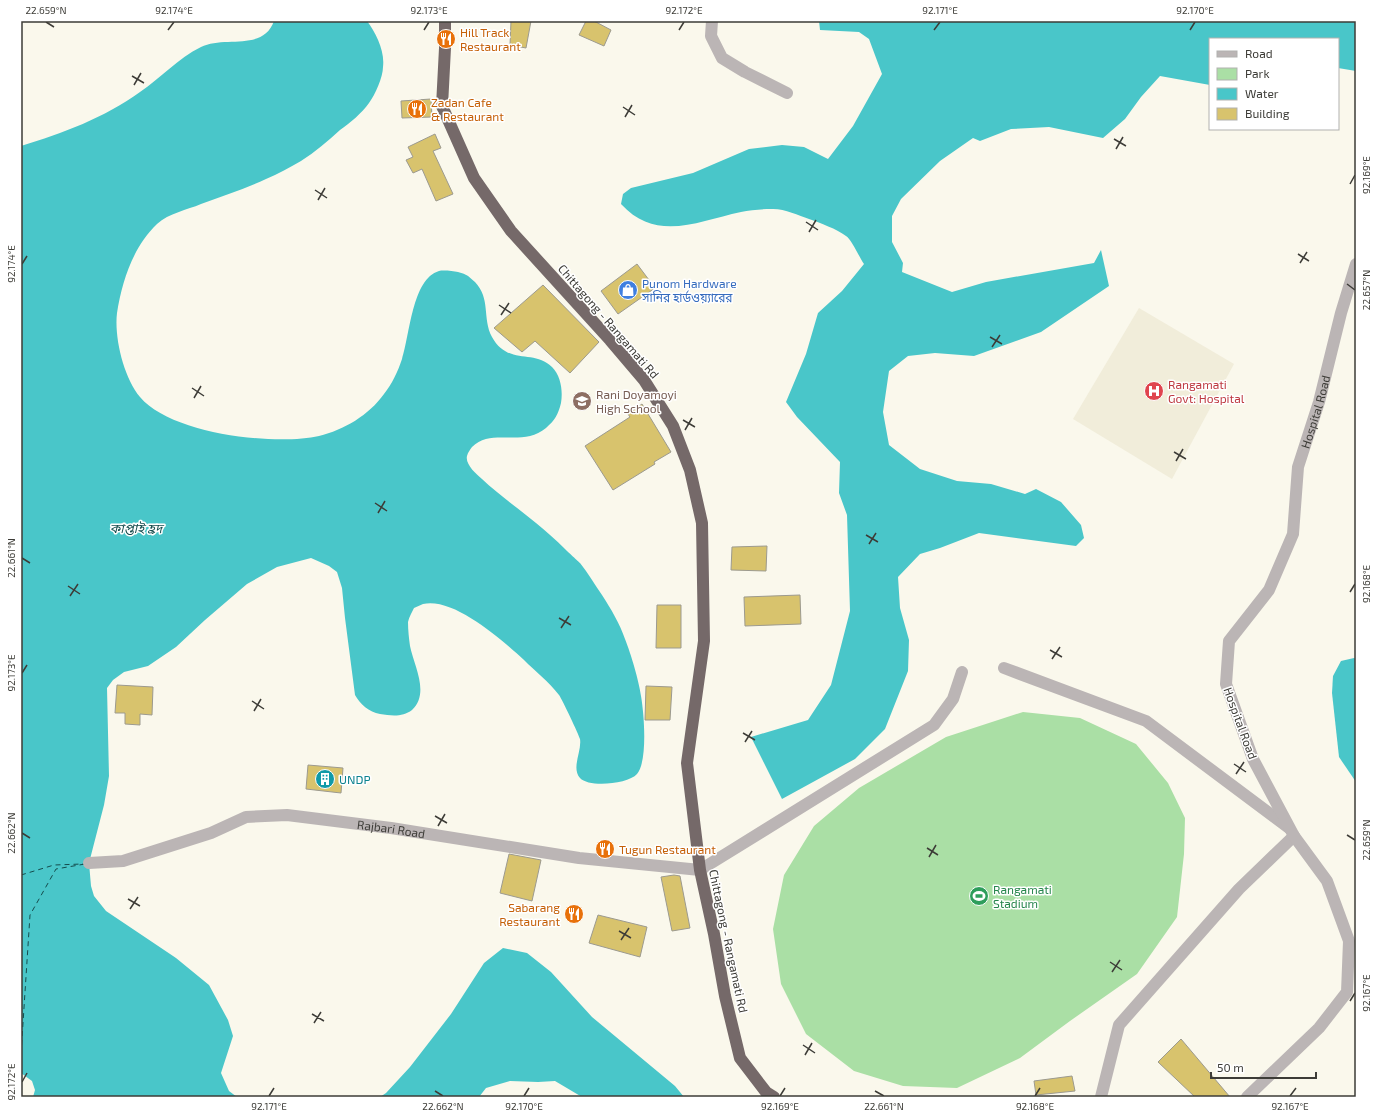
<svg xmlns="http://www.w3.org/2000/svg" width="1377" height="1118" font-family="'Exo 2','Noto Sans Bengali',sans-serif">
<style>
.built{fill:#f1edda}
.green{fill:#aadfa5}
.water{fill:#49c6c9}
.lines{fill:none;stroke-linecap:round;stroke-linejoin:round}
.ferry{stroke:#154c4d;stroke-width:1;stroke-dasharray:5 4;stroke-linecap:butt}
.building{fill:#d8c36d;stroke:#9c9a8f}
.minor{stroke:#bbb5b5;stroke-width:12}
.highway{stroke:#756969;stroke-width:12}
.ticks{fill:none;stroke:#3d3c37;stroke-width:1.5}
.labels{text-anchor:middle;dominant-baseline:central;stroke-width:3;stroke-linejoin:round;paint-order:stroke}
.food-label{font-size:12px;fill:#c56008;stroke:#fff;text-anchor:start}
.shop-label{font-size:12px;fill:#366cbe;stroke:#fff;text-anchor:start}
.street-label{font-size:12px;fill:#3d3c37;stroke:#fff}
.health-label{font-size:12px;fill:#be3a42;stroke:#fff;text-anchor:start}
.education-label{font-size:12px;fill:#785e54;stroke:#fff;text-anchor:start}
.culture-label{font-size:12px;fill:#0d838f;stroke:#fff;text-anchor:start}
.leisure-label{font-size:12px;fill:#27864d;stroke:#fff;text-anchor:start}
.water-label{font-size:13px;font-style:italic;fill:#154c4d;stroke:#fff}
.neatline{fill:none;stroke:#3d3c37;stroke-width:1.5}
.ticks-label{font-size:10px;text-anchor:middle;fill:#3d3c37}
</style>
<rect width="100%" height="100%" fill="#faf8ec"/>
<!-- built -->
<polygon class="built" points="1139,308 1234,364 1172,479 1073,419"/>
<!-- green -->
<polygon class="green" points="1023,712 1080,718 1136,744 1168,783 1185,818 1184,854 1177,917 1137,974 1070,1021 1020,1058 957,1088 903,1086 854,1071 806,1034 781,984 773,929 784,875 814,826 859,788 946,737"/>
<!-- water -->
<g class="water">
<path d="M274,21H367C376,33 385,51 383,67C383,77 375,95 369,103C362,113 350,123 340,130C328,141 315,152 301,161C290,167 278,174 266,179C245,189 223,196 201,204C187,210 169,213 157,224C133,247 122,281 117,313C114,338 124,378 140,397C171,434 274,446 319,436C344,430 369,415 384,394C392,384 398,371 402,359C410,335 412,279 439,271C443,270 453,271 458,272C468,275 467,275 475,282C491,299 482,318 492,337C508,366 534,349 552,367C561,376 563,391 561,403C558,415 555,420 546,428C522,448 492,427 472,447C470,450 468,452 467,456C465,464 476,474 482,479C499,495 518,508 536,523C546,531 556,540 565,549C567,551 579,562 580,563C588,573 595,585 602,595C611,609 620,624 625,639C631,654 639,681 641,696C644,713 648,761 637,774C628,784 589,788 580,778C571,768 582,751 580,739C579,735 562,699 559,695C549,682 535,671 524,660C502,640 454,597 423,604C420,605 417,607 414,608C412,612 409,617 408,622C408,630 409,639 410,646C414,666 430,693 412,710C403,717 392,716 380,714C369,712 360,704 355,695L345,618L342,588L337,572L329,566L311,558L277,567L247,584L205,620L176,647L148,666L124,672L113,680L107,688L109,776L104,805L89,863L91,886L94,896L106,911L176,958L209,985L228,1020L233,1036L221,1073L229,1091L237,1097H33L35,1090L32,1081L21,1073V146C63,133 104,118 140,92C161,78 178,58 201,47C224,35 263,52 274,21Z"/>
<path d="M819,21H1356V71L1338,68V39H1210V85L1160,76L1141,97L1125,119L1103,138L1049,127L1011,129L980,141L973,138L940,161L901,199L892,216V242L903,263L902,272L952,292L986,282L1094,263L1101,250L1109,286L1041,332L974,356L935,353L908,356L889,371L883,412L889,445L920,469L957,481L991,484L1025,494L1036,489L1061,502L1081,525L1084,538L1076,546L979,533L940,548L920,554L898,577L900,608L909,640L908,671L885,729L855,759L782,799L751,737L808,720L831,685L850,611L847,515L839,493L840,462L797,417L786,402L806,354L818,313L842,291L864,264C859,257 852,240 846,236C837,229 820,223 809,219C798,215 783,208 771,209C761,209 750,210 741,212C698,221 657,243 621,204L623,194L631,188L693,173L749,149L782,145L804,147L828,159L853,126L882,74L869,39L859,32L820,30Z"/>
<polygon points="1354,658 1356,659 1356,782 1339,757 1332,693 1333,676 1341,661"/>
<polygon points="503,948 527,953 551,972 592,1017 675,1086 684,1097 582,1097 555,1081 538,1082 510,1081 486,1088 479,1097 380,1097 386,1093 410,1067 451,1014 484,963"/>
</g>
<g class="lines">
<!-- ferry -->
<g class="ferry">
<polyline points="21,875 54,865 83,864"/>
<polyline points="21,1054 30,915 56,869 85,864"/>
</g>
</g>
<!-- building -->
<g class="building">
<polygon points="511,21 531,21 526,48 510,45"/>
<polygon points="586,21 594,21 611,30 604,46 579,35"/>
<polygon points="431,99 432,117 402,118 401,101"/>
<polygon points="435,134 441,148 433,151 453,194 436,201 422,169 413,173 406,160 413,157 408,147"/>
<polygon points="637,264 655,288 618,314 601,291"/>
<polygon points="543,285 599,342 570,373 535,341 522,352 494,328"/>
<polygon points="642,404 671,452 654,462 655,464 613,490 585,446 630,417 628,414"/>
<polygon points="767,546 766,571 731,570 732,547"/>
<polygon points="800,595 801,624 745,626 744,597"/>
<polygon points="657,605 681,605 681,648 656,648"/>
<polygon points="117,685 153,687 152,715 140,714 140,725 125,724 125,713 115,713"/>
<polygon points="646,686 672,687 670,720 645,720"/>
<polygon points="308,765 343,768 341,793 306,789"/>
<polygon points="509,854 541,860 532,901 500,893"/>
<polygon points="674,875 680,876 690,928 672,931 661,877"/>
<polygon points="598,915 647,927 640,957 589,943"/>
<polygon points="1181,1039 1230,1097 1195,1097 1158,1062"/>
<polygon points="1072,1076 1075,1091 1036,1095 1034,1081"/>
</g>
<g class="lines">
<!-- minor -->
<g class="minor">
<polyline points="712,21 711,36 722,58 745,72 787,93"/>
<polyline points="1004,668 1146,721 1289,828"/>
<path id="s1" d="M89,863L123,861L211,833L246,817L287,815L391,828L579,858L700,870L934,725L953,699L962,672"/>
<polyline points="1101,1097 1119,1025 1239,889 1294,836"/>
<path id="s2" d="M1247,1097L1319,1028L1347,992L1349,941L1327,881L1294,836L1253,759L1226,684L1229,641L1269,590L1293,534L1298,467L1319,402L1341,313L1356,264"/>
</g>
<!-- highway -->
<polyline class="highway" points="445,21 445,48 442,106 474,178 511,231 610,340 644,380 673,426 690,470 702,523 704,641 687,763 700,870 714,934 725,996 740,1058 766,1092 774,1097"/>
</g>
<!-- ticks -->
<path class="ticks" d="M46,22L54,27M168,30L174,22M424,30L429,22M679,30L684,22M934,30L940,22M1190,30L1195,22M132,76L144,83M134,85L141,73M623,107L635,115M625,117L632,105M1114,139L1126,146M1116,149L1123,137M1350,184L1355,175M315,190L327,198M318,200L325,188M806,222L818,230M809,232L816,220M1298,254L1309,261M1300,263L1307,252M22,264L27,256M1347,284L1355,290M499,305L511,313M501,315L509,303M990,337L1002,344M992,347L1000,335M192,388L204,396M194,398L201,386M683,420L695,427M685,430L692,418M1174,452L1186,459M1176,461L1183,449M375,503L387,511M378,513L385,501M866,535L878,542M869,544L876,533M22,558L30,563M68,586L80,594M1350,592L1355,584M70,596L78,584M559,618L571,625M561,628L569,616M1050,650L1062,657M1052,659L1060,647M22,673L27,665M252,701L264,709M254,711L261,699M743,733L755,740M745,742L752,731M1234,764L1246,772M1236,774L1244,762M435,816L447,823M438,826L445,814M22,833L30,838M1347,835L1355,840M927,848L938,855M929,857L936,845M128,899L140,906M130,909L138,897M619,931L631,938M621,940L629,928M1110,962L1122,970M1112,972L1120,960M1350,1001L1355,993M312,1014L324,1021M314,1023L321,1012M803,1045L815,1053M805,1055L812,1043M22,1082L27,1073M435,1091L443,1096M875,1091L884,1096M269,1096L274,1088M524,1096L529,1088M780,1096L785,1088M1035,1096L1040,1088M1290,1096L1296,1088"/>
<!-- icons -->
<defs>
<symbol id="restaurant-disc" viewBox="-11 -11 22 22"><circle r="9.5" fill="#e8710a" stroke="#fff"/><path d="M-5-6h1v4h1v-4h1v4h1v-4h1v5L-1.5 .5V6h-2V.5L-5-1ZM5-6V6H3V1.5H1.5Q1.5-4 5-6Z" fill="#fff"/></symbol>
<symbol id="shop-disc" viewBox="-11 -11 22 22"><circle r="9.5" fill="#3f7fe0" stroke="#fff"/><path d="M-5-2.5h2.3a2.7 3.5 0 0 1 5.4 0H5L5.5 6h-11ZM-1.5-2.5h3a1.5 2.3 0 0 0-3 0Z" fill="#fff"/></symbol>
<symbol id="hospital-disc" viewBox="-11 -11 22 22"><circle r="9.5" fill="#e0444e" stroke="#fff"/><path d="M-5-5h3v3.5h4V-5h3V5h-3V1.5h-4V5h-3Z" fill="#fff"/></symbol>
<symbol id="school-disc" viewBox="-11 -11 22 22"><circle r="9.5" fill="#8d6e63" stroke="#fff"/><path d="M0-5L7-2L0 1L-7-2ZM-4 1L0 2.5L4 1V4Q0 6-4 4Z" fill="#fff"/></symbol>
<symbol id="building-disc" viewBox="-11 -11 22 22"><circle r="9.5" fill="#0f9aa8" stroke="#fff"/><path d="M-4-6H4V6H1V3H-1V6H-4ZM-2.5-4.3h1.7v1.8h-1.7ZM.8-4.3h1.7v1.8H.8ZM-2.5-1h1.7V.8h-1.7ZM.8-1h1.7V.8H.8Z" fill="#fff"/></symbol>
<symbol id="stadium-disc" viewBox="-11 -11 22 22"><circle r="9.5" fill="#2e9e5b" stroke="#fff"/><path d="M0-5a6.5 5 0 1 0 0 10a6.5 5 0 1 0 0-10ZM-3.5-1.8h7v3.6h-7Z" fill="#fff"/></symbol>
</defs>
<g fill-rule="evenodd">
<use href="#restaurant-disc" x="435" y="28" width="22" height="22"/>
<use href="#restaurant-disc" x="406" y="98" width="22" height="22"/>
<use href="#shop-disc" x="617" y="279" width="22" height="22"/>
<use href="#hospital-disc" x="1143" y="380" width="22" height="22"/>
<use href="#school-disc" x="571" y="390" width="22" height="22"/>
<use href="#building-disc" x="314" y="768" width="22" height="22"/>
<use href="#restaurant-disc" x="594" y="838" width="22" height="22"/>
<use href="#stadium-disc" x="968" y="885" width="22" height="22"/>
<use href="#restaurant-disc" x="563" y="903" width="22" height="22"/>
</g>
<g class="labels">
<!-- food labels -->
<g class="food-label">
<text x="460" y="32">Hill Track<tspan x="460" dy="14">Restaurant</tspan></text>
<text x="431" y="102">Zadan Cafe<tspan x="431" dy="14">&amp; Restaurant</tspan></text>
<text x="619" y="849">Tugun Restaurant</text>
<text x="560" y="907" text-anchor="end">Sabarang<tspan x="560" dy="14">Restaurant</tspan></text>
</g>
<!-- shop labels -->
<g class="shop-label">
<text x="642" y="283">Punom Hardware<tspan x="642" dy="14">সানির হার্ডওয়্যারের</tspan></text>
</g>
<!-- street labels -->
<g class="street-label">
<text transform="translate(609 321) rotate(49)">Chittagong - Rangamati Rd</text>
<text stroke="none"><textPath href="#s2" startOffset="777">Hospital Road</textPath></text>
<text transform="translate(1241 723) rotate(70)">Hospital Road</text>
<text stroke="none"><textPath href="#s1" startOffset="311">Rajbari Road</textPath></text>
<text transform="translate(729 941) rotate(78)">Chittagong - Rangamati Rd</text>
</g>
<!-- health labels -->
<g class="health-label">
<text x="1168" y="384">Rangamati<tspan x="1168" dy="14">Govt: Hospital</tspan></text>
</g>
<!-- education labels -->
<g class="education-label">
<text x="596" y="394">Rani Doyamoyi<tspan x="596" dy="14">High School</tspan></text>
</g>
<!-- culture labels -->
<g class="culture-label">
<text x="339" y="779">UNDP</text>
</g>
<!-- leisure labels -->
<g class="leisure-label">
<text x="993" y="889">Rangamati<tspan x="993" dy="14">Stadium</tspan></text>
</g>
<!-- water labels -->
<g class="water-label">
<text x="136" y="528">কাপ্তাই হ্রদ</text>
</g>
</g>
<!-- border -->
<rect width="1377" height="1118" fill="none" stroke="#ffffff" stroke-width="44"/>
<!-- legend -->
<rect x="1209" y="38" width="130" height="92" fill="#ffffff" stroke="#b1b1af"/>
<rect x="1217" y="51" width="20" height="6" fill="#bbb5b5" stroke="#b1b1af"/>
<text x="1245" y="58" font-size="12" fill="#3d3c37">Road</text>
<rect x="1217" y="68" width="20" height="12" fill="#aadfa5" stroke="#b1b1af"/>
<text x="1245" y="78" font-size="12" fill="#3d3c37">Park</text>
<rect x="1217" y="88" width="20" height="12" fill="#49c6c9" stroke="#b1b1af"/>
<text x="1245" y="98" font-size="12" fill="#3d3c37">Water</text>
<rect x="1217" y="108" width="20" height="12" fill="#d8c36d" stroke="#b1b1af"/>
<text x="1245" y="118" font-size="12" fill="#3d3c37">Building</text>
<!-- scale -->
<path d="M1211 1072v6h105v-6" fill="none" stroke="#3d3c37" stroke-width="2"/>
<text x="1217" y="1072" font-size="12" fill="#3d3c37" stroke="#ffffff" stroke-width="3" paint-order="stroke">50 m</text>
<rect x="22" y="22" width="1333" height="1074" class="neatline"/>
<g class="ticks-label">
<text x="46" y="14">22.659°N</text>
<text x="174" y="14">92.174°E</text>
<text x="429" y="14">92.173°E</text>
<text x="684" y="14">92.172°E</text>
<text x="940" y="14">92.171°E</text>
<text x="1195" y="14">92.170°E</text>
<text transform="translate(1366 175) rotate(-90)" y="4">92.169°E</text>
<text transform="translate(11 264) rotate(-90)" y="4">92.174°E</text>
<text transform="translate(1366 290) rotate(-90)" y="4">22.657°N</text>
<text transform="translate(11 558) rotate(-90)" y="4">22.661°N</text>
<text transform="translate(1366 584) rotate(-90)" y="4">92.168°E</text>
<text transform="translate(11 673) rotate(-90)" y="4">92.173°E</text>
<text transform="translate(11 833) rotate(-90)" y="4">22.662°N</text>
<text transform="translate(1366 840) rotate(-90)" y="4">22.659°N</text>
<text transform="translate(1366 993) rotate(-90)" y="4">92.167°E</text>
<text transform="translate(11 1082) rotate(-90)" y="4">92.172°E</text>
<text x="269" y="1110">92.171°E</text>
<text x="443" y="1110">22.662°N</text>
<text x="524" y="1110">92.170°E</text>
<text x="780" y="1110">92.169°E</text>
<text x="884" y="1110">22.661°N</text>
<text x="1035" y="1110">92.168°E</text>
<text x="1290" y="1110">92.167°E</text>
</g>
</svg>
